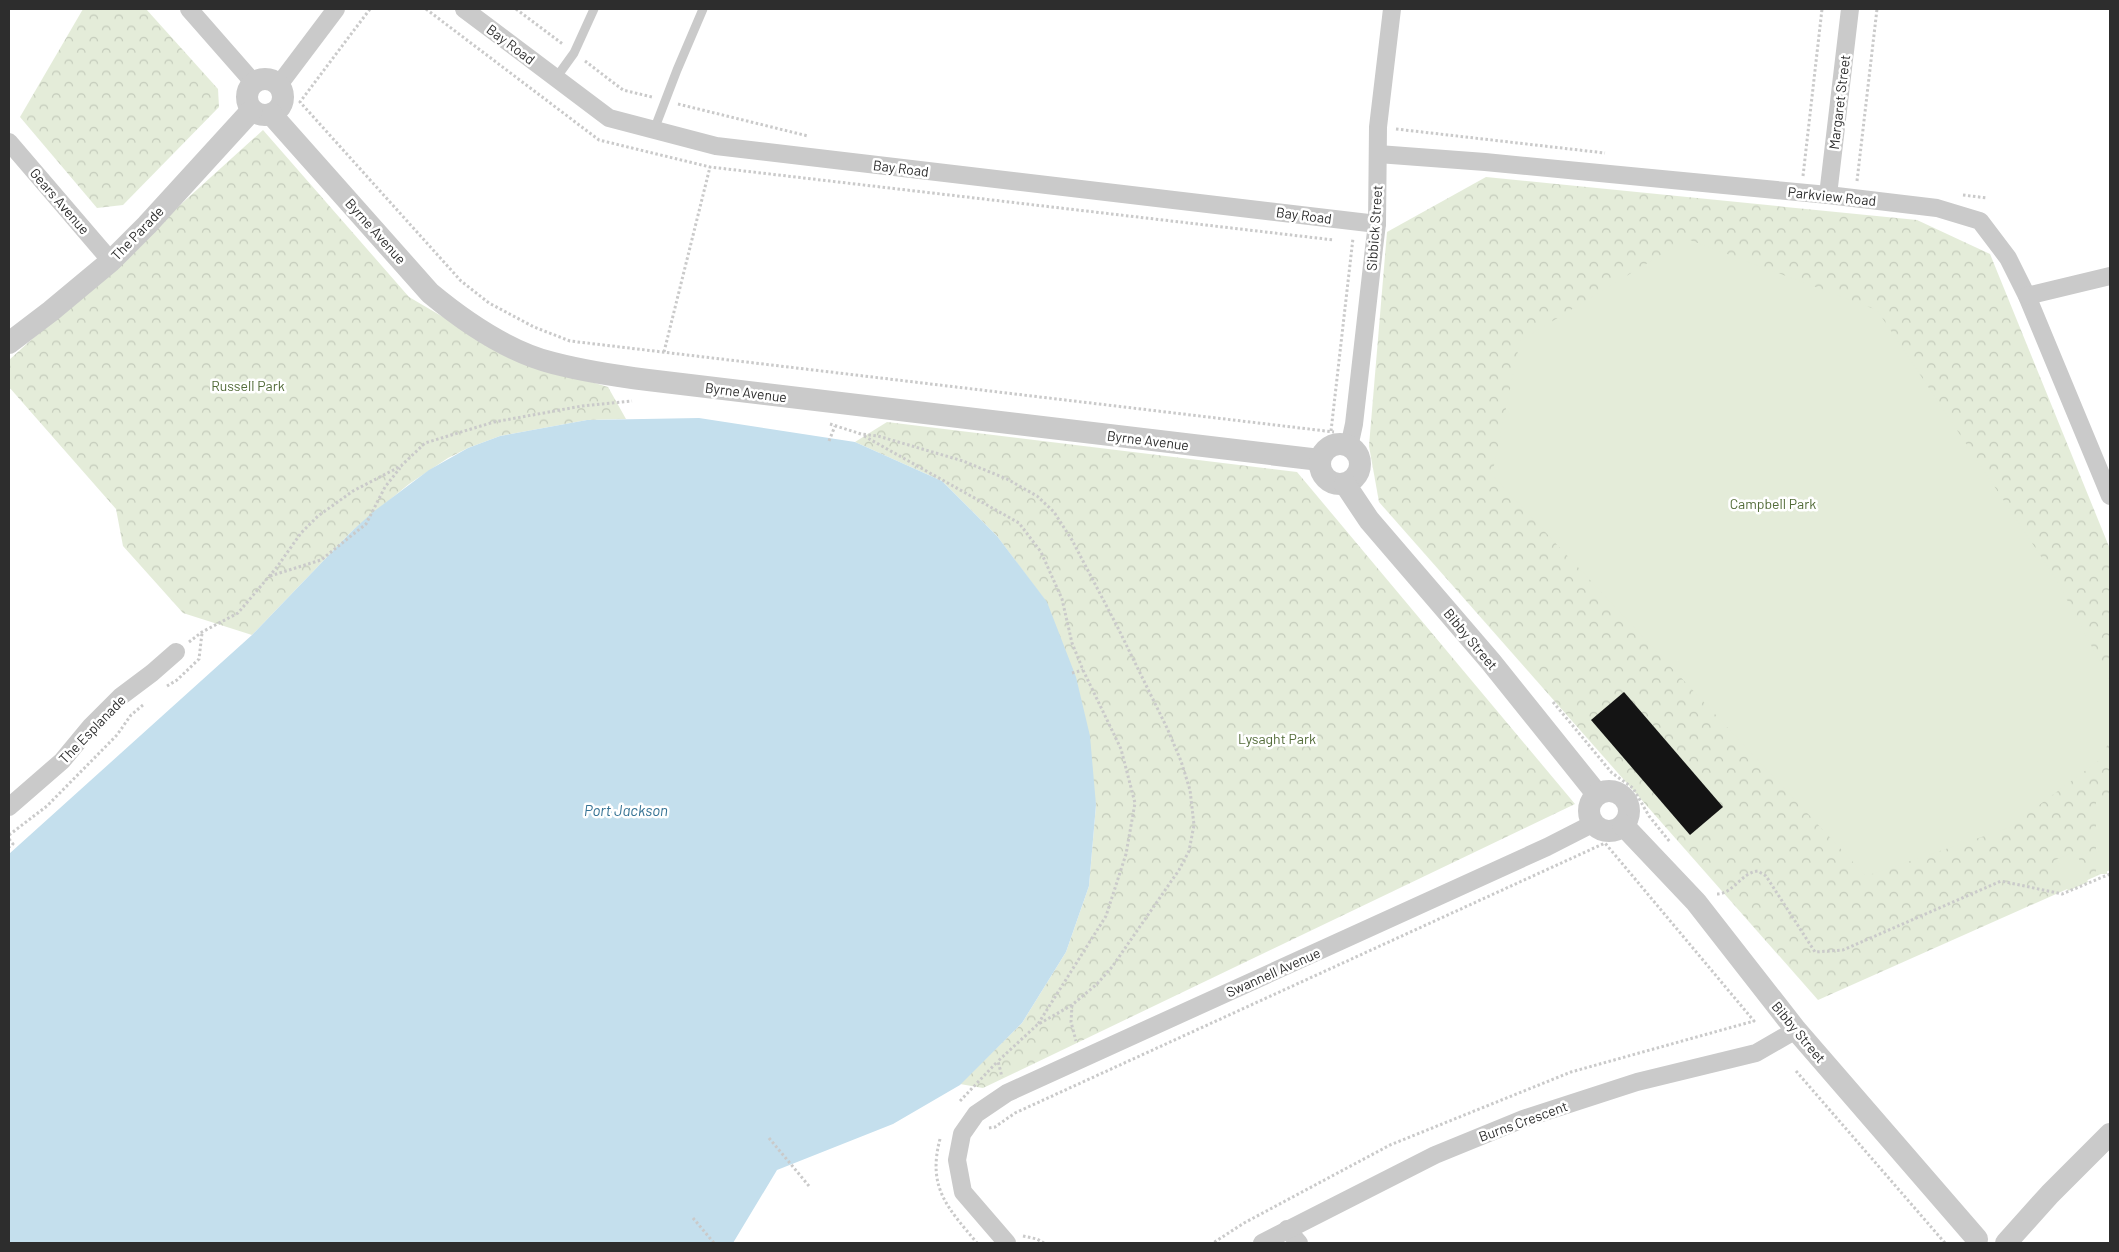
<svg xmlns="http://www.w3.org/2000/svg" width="2119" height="1252" font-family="Barlow,sans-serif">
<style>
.park{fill:url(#park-crowns)}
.pitch{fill:#e4ecd9}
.water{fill:#c4dfed}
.building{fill:#141414}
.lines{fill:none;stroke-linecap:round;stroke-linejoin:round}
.path{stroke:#cacaca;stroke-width:3;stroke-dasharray:2.5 2.5;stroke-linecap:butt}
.service{stroke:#cacaca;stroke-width:9}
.minor{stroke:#cacaca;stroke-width:18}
.tertiary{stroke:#cacaca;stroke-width:22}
.labels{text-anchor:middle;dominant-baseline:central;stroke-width:5;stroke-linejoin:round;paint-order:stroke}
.street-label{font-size:14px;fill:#2d2d2d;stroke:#fff}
.park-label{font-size:14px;fill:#526b38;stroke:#fff}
.water-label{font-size:15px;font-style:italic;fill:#367394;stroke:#fff}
</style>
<defs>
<pattern id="park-crowns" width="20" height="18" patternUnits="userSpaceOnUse" patternTransform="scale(1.25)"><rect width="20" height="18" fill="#e4ecd9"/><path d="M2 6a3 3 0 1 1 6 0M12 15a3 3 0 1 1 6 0" fill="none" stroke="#c4cbbb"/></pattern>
</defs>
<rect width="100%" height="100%" fill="#fff"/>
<!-- park -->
<g class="park">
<polygon points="83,9 146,9 218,89 219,107 123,205 97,208 20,117"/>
<polygon points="263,130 409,297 513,358 608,387 626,419 587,420 500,436 468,448 448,458 409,484 352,531 252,635 183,613 123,546 116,509 9,387 9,360"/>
<polygon points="1486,177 1917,220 1990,254 2110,549 2110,870 1818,1000 1379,502 1369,446 1387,232"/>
<polygon points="887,422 1297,472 1575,804 983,1088 960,1084 1022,1023 1066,952 1089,886 1096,805 1047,603 997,536 942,481 855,442"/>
</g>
<!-- pitch -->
<g class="pitch">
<polygon points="1687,239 1877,310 2056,579 2110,681 2110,739 2101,759 2008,828 1866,876 1492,475 1520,341"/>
<polygon points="2108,794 2110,794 2110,868 2107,868 2107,874 2096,874 2096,799 2108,799"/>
<polygon points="2076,851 2088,882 2068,891 2055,860"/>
</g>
<!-- water -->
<polygon class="water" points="699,418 855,442 942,481 997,536 1047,602 1076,677 1090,736 1096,805 1089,886 1066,952 1022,1023 960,1085 893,1124 777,1170 733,1243 9,1243 9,854 252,635 352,531 373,512 429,470 468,448 500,436 587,420"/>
<!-- building -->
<polygon class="building" points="1624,692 1723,807 1690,835 1591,720"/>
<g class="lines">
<!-- path -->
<g class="path">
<polyline points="370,9 300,102 461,281 489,303 534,327 570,341 1334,432"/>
<polyline points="426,9 599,140 710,167 1334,240"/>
<polyline points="516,9 564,45"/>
<polyline points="585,61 623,90 652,97"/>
<polyline points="678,104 808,136"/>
<polyline points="1396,129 1605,153"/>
<polyline points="1803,176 1822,9"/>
<polyline points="1857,181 1877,9"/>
<polyline points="1963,195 1987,198"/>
<polyline points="664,352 710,167"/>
<polyline points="830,424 861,434 878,436 963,461 1007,479 1037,496 1054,512 1072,540 1118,628 1167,728 1181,761 1190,790 1194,825 1189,851 1179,870 1112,967 1097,984 1072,1005 1037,1025 998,1061 1002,1077"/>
<polyline points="1331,431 1353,238"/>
<polyline points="864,436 1019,523 1041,552 1062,599 1072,643 1083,670 1121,749 1135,803 1126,854 1106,916 1038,1024"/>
<polyline points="829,441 835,426"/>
<polyline points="270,576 321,560 366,524 385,487 400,468"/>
<polyline points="189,642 202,632 238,613 277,567 301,533 318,516 353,491 401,466 425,443 494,422 582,406 632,401"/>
<polyline points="1072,673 1083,670"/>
<polyline points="167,686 177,680 199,659 202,633"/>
<polyline points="1553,702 1612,773 1633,788 1649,816 1670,842"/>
<polyline points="9,835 47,806 117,735 131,715 143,705"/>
<polyline points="9,839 13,844 9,847"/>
<path d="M1717,894C1733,894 1742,872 1758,871L1766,876L1815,952L1843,950L2001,881L2062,894L2110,874"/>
<polyline points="1072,1005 1071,1022 1076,1041"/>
<polyline points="1796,1071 1945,1243"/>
<polyline points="960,1101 997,1062"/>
<polyline points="989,1128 995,1127 1015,1113 1605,843 1754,1021 1571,1072 1390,1145 1244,1223 1213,1243"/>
<polyline points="769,1138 809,1186"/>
<path d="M940,1139C927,1188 948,1208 977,1243"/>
<polyline points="693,1218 714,1243"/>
<polyline points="1023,1236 1037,1239 1044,1243"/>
</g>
<!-- service -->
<g class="service">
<polyline points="556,78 574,53 594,9"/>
<polyline points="654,130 677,70 703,9"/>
</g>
<!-- minor -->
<g class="minor">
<polyline points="189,9 254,83"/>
<polyline points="464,9 609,118 716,146 1377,224"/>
<polyline points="278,86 336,9"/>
<polyline points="9,142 111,261"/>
<polyline points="1378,154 1485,162 1828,195 1937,208 1980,221 2008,258 2027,296 2110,496"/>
<polyline points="1828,195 1850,9"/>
<polyline points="2027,296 2110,276"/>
<polyline points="1349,447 1354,424 1374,248 1377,224 1378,127 1392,9"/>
<polyline points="9,807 62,761 91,726 120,697 152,673 176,652"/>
<polyline points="1287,1229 1299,1243"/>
<polyline points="1007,1243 963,1192 957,1160 962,1134 976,1114 1007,1093 1547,847 1594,823"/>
<polyline points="1262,1243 1435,1155 1523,1119 1637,1082 1756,1053 1796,1030"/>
</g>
<!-- tertiary -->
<g class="tertiary">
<circle cx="265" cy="97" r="18"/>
<path d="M271,114L430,293C465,322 509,352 553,363C584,371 616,376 648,380L1320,460"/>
<polyline points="9,343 51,311 111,261 147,225 252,110"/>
<circle cx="1340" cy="464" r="20"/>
<polyline points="1345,484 1369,520 1491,662 1597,794"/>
<circle cx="1609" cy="811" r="20"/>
<polyline points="1623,825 1696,902 1796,1030 1977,1239"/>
<polyline points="2006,1243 2050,1194 2110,1134"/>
</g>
</g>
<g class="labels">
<!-- street labels -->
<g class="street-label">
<text transform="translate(511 44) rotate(37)">Bay Road</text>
<text transform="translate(1839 102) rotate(-83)">Margaret Street</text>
<text transform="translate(901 168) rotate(7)">Bay Road</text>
<text transform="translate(1832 196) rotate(6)">Parkview Road</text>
<text transform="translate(60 201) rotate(49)">Gears Avenue</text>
<text transform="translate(1304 215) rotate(7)">Bay Road</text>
<text transform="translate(1374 228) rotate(-86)">Sibbick Street</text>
<text transform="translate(376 231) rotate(48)">Byrne Avenue</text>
<text transform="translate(137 233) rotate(-46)">The Parade</text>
<text transform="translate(746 392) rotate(7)">Byrne Avenue</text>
<text transform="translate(1148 440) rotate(7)">Byrne Avenue</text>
<text transform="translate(1471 639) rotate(50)">Bibby Street</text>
<text transform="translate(92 729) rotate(-46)">The Esplanade</text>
<text transform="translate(1273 972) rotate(-24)">Swannell Avenue</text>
<text transform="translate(1799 1032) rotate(50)">Bibby Street</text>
<text transform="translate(1523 1121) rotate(-20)">Burns Crescent</text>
</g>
<!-- park labels -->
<g class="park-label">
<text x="248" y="385">Russell Park</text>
<text x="1773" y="503">Campbell Park</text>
<text x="1277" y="738">Lysaght Park</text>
</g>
<!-- water labels -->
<g class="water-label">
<text x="626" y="810">Port Jackson</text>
</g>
</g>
<!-- border -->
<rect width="2119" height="1252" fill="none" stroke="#2d2d2d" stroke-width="20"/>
</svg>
